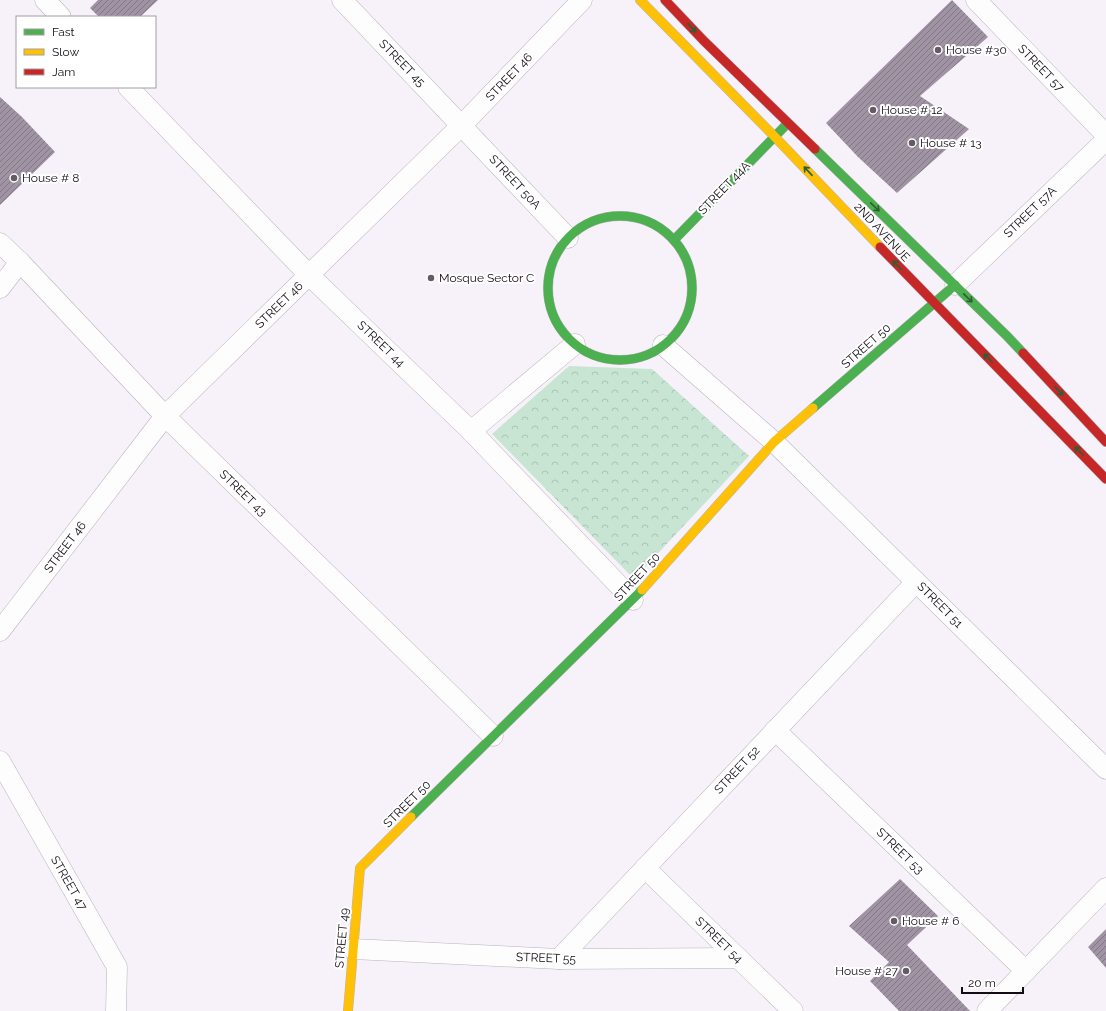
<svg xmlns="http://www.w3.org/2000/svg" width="1106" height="1011" font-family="Raleway,sans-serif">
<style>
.park{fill:url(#park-crowns)}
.building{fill:url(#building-hatch)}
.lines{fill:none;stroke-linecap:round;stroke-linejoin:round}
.street-casing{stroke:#b9b3bb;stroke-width:21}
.fast-casing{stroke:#b9b3bb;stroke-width:10}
.slow-casing{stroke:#b9b3bb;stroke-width:10}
.jam-casing{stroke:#b9b3bb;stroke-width:10}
.street{stroke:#fefdfe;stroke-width:20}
.fast{stroke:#4caf50;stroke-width:9}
.slow{stroke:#ffc107;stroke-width:9}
.jam{stroke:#c62828;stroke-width:9}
.oneway{stroke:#305e33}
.poi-dot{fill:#635c65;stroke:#fff;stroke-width:1.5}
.labels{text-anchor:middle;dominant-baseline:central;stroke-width:4;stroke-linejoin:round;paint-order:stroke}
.poi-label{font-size:12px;fill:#130c16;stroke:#fff;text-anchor:start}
.street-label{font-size:12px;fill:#130c16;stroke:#fff}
</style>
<defs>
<pattern id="park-crowns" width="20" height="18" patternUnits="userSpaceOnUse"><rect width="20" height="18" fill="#c7e5d2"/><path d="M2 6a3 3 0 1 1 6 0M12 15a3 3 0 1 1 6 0" fill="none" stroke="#aac3b4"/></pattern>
<pattern id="building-hatch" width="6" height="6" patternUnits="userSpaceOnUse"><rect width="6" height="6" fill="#a094a4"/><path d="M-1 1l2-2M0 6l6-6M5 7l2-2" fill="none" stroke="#817785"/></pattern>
</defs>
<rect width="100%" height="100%" fill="#f7f2f9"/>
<!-- park -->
<polygon class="park" points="569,366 652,369 749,456 634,579 492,434"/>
<!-- building -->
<g class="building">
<polygon points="98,0 158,0 140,17 99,17 90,8"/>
<polygon points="952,0 988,37 920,96 969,129 897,193 858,157 826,123"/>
<polygon points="0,97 22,117 55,152 0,205"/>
<polygon points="900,879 938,916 907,945 970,1011 899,1011 870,981 889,962 849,926"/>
<polygon points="1106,929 1106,968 1088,947"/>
</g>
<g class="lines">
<defs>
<g id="street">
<polyline points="45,0 61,17"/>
<polyline points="342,0 568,238"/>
<polyline points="976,0 1106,135"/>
<polyline points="128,87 309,275 471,431 633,600"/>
<polyline points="0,243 20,262 165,416 493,736"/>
<polyline points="955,285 1106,140"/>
<polyline points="0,288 20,262"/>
<polyline points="663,345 774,442 1106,769"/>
<polyline points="471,431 575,344"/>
<polyline points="0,631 165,416 462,125 582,0"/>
<polyline points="775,730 1026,971"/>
<polyline points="0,761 117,967 116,1011"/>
<polyline points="645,868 793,1011"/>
<polyline points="353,949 559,959 738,958"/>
<polyline points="559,959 916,582"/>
<polyline points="987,1011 1106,888"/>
</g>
<g id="fast">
<polyline points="815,149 1007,336 1023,353"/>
<circle cx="620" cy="288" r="72"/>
<polyline points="674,240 785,126"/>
<polyline points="813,408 955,285"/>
<polyline points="411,817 642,590"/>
</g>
<g id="slow">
<polyline points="640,0 774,136 880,247"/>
<polyline points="642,590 774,442 813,408"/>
<polyline points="348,1011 360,868 411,817"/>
</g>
<g id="jam">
<polyline points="665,0 704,41 815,149"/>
<polyline points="880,247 1106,479"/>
<polyline points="1023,353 1106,442"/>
</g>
</defs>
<!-- street casing -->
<use href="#street" class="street-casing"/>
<!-- fast casing -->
<use href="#fast" class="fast-casing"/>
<!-- slow casing -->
<use href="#slow" class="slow-casing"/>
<!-- jam casing -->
<use href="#jam" class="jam-casing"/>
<!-- street -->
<use href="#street" class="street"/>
<!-- fast -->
<use href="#fast" class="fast"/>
<!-- slow -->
<use href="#slow" class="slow"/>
<!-- jam -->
<use href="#jam" class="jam"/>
</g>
<!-- one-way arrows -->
<defs><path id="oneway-shaft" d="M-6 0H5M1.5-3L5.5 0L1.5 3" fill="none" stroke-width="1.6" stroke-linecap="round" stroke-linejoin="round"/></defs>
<g class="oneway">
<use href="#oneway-shaft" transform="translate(692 28) rotate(47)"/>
<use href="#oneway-shaft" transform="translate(808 171) rotate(-133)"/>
<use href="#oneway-shaft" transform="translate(875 207) rotate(44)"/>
<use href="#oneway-shaft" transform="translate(897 265) rotate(-133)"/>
<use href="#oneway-shaft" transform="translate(968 298) rotate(44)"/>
<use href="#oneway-shaft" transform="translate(988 358) rotate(-134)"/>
<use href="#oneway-shaft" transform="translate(1059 391) rotate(47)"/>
<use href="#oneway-shaft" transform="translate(1079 451) rotate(-134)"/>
</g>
<!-- markers -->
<g class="poi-dot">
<circle cx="938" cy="50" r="4"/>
<circle cx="873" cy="110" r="4"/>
<circle cx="912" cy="143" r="4"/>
<circle cx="14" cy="178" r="4"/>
<circle cx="431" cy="278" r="4"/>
<circle cx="894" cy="921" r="4"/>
<circle cx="906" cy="971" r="4"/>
</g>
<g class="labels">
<!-- poi labels -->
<g class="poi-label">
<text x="946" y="50">House #30</text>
<text x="881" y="110">House # 12</text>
<text x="920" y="143">House # 13</text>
<text x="22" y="178">House # 8</text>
<text x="439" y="278">Mosque Sector C</text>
<text x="902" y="921">House # 6</text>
<text x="898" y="971" text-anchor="end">House # 27</text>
</g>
<!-- street labels -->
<g class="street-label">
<text transform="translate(402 63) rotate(46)">STREET 45</text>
<text transform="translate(1041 68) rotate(46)">STREET 57</text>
<text transform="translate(509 77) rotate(-46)">STREET 46</text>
<text transform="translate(515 182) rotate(47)">STREET 50A</text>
<text transform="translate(724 188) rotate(-46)">STREET 44A</text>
<text transform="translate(1030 212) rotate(-44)">STREET 57A</text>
<text transform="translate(882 232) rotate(47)">2ND AVENUE</text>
<text transform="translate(279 305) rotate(-44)">STREET 46</text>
<text transform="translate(381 344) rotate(44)">STREET 44</text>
<text transform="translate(866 346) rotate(-41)">STREET 50</text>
<text transform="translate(243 493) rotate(44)">STREET 43</text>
<text transform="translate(65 547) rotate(-53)">STREET 46</text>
<text transform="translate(637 577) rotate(-47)">STREET 50</text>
<text transform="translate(940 605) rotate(45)">STREET 51</text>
<text transform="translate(737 770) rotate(-47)">STREET 52</text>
<text transform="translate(407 804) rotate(-45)">STREET 50</text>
<text transform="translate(900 851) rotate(44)">STREET 53</text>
<text transform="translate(69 883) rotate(60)">STREET 47</text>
<text transform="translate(342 938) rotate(-85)">STREET 49</text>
<text transform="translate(719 940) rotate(44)">STREET 54</text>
<text transform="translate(546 958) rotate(2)">STREET 55</text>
</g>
</g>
<!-- legend -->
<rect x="16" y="16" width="140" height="72" fill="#ffffff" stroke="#a19ea2"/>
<rect x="24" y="29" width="20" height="6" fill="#4caf50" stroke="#a19ea2"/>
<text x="52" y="36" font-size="12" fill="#130c16">Fast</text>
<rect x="24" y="49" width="20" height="6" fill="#ffc107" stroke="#a19ea2"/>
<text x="52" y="56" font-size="12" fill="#130c16">Slow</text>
<rect x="24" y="69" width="20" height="6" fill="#c62828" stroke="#a19ea2"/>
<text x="52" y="76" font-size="12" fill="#130c16">Jam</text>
<!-- scale -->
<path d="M962 987v6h61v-6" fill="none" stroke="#130c16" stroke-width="2"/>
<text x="968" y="987" font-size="12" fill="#130c16" stroke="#ffffff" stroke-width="3" paint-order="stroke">20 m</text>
</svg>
